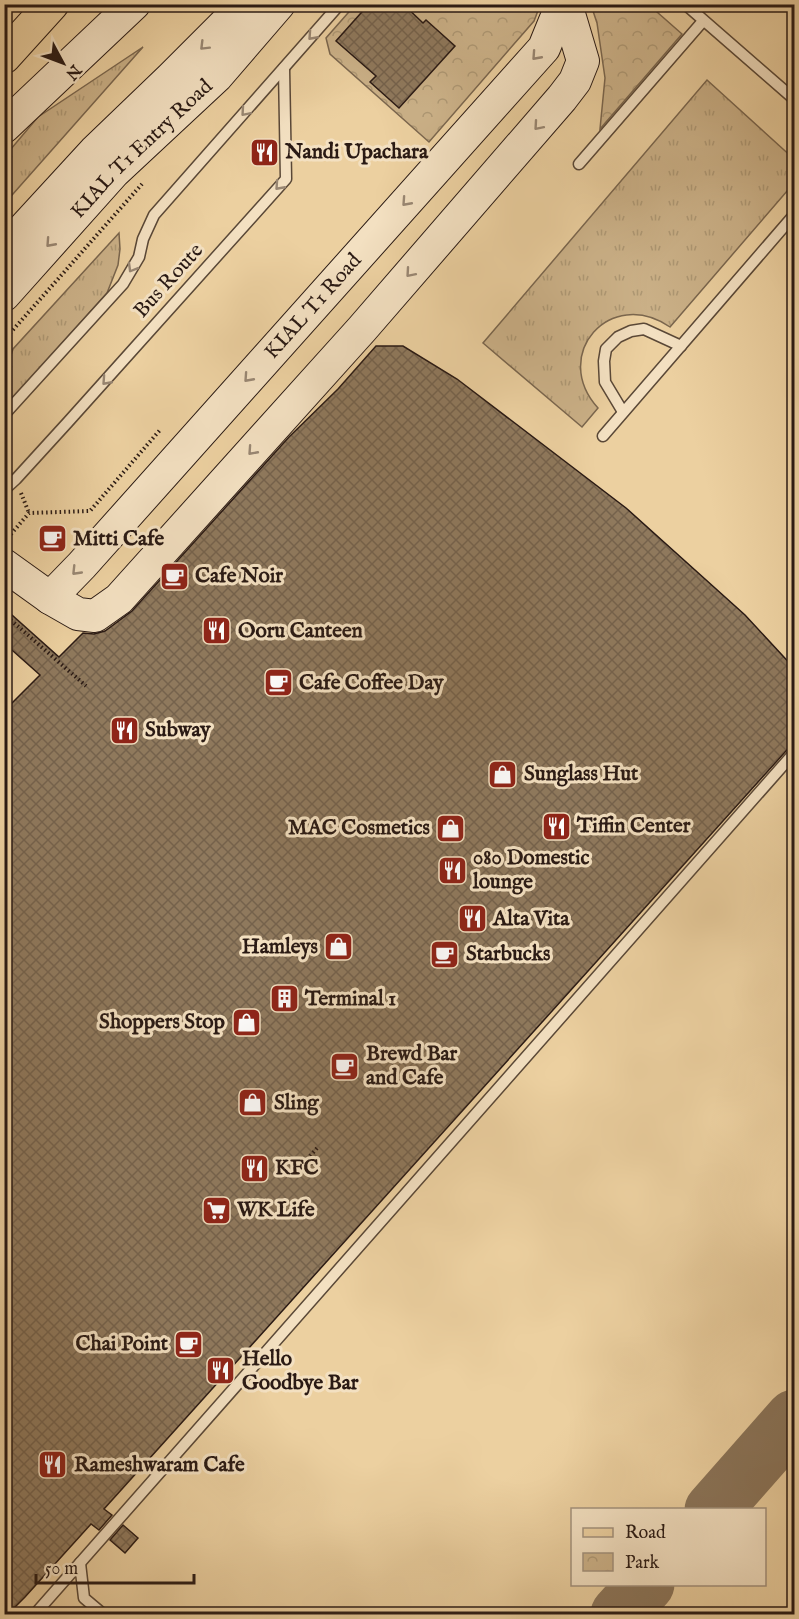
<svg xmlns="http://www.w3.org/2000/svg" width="799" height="1619" font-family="'IM FELL English',serif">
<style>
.grass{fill:url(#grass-tufts);stroke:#7a664e;stroke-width:1.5}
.park{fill:url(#park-crowns);stroke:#7a664e;stroke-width:1.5}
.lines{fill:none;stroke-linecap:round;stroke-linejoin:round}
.taxiway{stroke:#8b755a;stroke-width:57}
.building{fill:url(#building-cross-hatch);stroke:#2a1a14;stroke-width:1.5}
.service-casing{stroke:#5a4837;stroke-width:13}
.secondary-casing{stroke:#2a1a14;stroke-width:34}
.primary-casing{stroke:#2a1a14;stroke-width:35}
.path{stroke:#2a1a14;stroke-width:4;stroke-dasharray:1.5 3;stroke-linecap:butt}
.service{stroke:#f3e0c1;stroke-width:10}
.secondary{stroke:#f3e0c1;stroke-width:32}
.primary{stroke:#ecd0a0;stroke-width:33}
.oneway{stroke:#998773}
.labels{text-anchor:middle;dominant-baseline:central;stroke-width:6;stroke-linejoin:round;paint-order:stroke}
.street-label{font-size:21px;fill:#2a1a14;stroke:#f3e0c1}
.poi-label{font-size:21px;font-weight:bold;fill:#2a1a14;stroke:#f3e0c1;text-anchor:start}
</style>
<defs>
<pattern id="grass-tufts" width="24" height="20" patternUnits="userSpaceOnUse" patternTransform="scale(1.5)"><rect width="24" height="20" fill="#cbb188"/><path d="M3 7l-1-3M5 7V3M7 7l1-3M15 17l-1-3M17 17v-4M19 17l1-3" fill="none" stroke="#ae9874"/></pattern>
<pattern id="park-crowns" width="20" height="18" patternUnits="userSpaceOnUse" patternTransform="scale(1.5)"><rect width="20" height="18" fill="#cbb188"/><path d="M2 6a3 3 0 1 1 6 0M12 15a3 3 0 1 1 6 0" fill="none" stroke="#ae9874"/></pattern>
<pattern id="building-cross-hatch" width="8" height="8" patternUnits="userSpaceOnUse" patternTransform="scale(1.5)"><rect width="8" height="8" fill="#8f795d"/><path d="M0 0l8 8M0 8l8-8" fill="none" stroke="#75624c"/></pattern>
</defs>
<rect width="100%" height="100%" fill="#ecd0a0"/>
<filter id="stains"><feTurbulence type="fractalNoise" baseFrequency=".00333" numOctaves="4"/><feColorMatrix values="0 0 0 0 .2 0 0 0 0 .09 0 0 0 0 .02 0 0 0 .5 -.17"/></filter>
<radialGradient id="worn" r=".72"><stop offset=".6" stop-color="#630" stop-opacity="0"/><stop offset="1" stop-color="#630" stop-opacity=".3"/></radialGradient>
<!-- grass -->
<g class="grass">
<polygon points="143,47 5,203 5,156 38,117"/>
<path d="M707,80L794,159V183L670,327C610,286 550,355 598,408L582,427L483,343Z"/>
<polygon points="119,233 120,249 118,265 107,293 5,407 5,374 13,349"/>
</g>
<!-- park -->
<g class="park">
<polygon points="537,4 539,8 534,21 429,142 330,54 326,38 355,5"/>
<polygon points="591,5 649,5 682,34 600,129 605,78 597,23"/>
</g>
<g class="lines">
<!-- taxiway -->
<g class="taxiway">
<polyline points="713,1510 794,1418"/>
<polyline points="619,1614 646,1584"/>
</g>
</g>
<!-- building -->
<g class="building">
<polygon points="369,4 403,4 423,23 426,20 455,46 399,108 370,82 376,76 336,41"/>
<polygon points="376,346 403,346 457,379 626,508 745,615 795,669 795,741 104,1509 112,1515 99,1530 91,1524 25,1597 8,1614 4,1614 4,711 40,675 4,643 4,608 59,657 83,633 94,634 105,631 132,611 289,437 338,389"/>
<polygon points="123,1525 138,1538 125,1553 110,1540"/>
</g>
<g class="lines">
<defs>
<g id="service">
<polyline points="685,4 794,99"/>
<polyline points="579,164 703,21"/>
<polyline points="623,412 605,382 604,361 606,349 618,337 631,331 644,329 681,346"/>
<polyline points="4,415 123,284 139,257 143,239 154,215 340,4"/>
<polyline points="603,436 794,215"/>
<polyline points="4,490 16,479 68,422 286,179 284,68"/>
<polyline points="80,1563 84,1598 103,1614"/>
<polyline points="35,1614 794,753"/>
</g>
<g id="secondary">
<polyline points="4,127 134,4"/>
<polyline points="4,250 95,151 171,78 245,4"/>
<path id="s1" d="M4,295L114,172L217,76L279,4"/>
<polyline points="4,565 50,598 78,614 95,616 119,599 362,329 562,98 575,81 583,61 566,4"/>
<path id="s2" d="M50,598L82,565L544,48L562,4"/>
</g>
<polyline id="primary" points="4,57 52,4"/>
</defs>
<!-- service casing -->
<use href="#service" class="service-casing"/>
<!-- secondary casing -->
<use href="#secondary" class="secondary-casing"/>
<!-- primary casing -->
<use href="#primary" class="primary-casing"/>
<!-- path -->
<g class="path">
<polyline points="4,340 142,184"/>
<polyline points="21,493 29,513"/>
<polyline points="5,541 29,513 90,511 160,430"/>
<polyline points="4,614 86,686"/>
<polyline points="301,1166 318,1147"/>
</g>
<!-- service -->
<use href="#service" class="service"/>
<!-- secondary -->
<use href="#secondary" class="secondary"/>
<!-- primary -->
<use href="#primary" class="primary"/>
</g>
<!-- one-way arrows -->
<defs><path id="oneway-chevron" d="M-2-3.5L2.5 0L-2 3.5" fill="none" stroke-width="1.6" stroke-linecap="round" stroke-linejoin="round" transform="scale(1.5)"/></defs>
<g class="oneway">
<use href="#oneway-chevron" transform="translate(312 36) rotate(132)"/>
<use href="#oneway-chevron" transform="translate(204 46) rotate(135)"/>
<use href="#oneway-chevron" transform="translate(536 56) rotate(132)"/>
<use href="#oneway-chevron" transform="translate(245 112) rotate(131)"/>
<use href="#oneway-chevron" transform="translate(538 126) rotate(131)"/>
<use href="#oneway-chevron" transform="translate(279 186) rotate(132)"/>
<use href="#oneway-chevron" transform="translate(406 202) rotate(132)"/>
<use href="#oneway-chevron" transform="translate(50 243) rotate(132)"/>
<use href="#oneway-chevron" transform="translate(132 268) rotate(120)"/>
<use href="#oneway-chevron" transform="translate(410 273) rotate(131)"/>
<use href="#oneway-chevron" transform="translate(248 378) rotate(132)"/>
<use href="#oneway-chevron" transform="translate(106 381) rotate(132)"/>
<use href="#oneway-chevron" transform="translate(252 451) rotate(132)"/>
<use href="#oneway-chevron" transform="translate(76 571) rotate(134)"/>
</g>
<!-- icons -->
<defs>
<symbol id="restaurant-square" viewBox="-11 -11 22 22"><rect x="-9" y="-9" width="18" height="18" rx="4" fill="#8f2418" stroke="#f3e0c1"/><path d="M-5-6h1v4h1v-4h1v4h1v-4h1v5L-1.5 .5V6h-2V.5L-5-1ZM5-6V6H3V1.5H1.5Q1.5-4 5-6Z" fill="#fff"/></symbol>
<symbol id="cafe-square" viewBox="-11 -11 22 22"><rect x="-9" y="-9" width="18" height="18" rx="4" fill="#8f2418" stroke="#f3e0c1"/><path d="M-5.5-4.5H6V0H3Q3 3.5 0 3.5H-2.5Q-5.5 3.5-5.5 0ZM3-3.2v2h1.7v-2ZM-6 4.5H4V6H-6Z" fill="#fff"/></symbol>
<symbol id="shop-square" viewBox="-11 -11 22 22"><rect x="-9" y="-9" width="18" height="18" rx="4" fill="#8f2418" stroke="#f3e0c1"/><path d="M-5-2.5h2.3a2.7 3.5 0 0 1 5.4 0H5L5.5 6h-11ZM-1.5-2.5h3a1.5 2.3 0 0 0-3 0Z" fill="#fff"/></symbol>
<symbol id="building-square" viewBox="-11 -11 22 22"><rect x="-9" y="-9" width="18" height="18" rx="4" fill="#8f2418" stroke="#f3e0c1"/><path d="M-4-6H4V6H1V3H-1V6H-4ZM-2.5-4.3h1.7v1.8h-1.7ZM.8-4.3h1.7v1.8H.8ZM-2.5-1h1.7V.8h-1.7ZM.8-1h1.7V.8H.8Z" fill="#fff"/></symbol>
<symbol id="supermarket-square" viewBox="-11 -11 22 22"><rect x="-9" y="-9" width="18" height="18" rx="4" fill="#8f2418" stroke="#f3e0c1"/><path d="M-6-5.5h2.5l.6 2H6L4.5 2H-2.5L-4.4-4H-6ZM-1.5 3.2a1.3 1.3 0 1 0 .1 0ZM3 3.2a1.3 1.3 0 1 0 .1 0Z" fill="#fff"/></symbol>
</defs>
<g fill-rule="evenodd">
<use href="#restaurant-square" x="248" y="136" width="33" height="33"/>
<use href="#cafe-square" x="36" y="522" width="33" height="33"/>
<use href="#cafe-square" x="158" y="560" width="33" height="33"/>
<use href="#restaurant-square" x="200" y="614" width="33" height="33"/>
<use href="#cafe-square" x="262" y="666" width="33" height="33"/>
<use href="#restaurant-square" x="108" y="714" width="33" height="33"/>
<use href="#shop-square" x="486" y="758" width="33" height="33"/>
<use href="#restaurant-square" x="540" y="810" width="33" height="33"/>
<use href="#shop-square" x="434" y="812" width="33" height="33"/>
<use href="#restaurant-square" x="436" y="854" width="33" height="33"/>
<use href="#restaurant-square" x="456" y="902" width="33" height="33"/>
<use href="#shop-square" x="322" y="930" width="33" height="33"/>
<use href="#cafe-square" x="428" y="938" width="33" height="33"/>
<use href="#building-square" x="268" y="982" width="33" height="33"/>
<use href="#shop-square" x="230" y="1006" width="33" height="33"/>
<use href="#cafe-square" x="328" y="1050" width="33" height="33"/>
<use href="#shop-square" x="236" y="1086" width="33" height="33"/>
<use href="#restaurant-square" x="238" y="1152" width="33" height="33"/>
<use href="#supermarket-square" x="200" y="1194" width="33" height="33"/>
<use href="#cafe-square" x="172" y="1328" width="33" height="33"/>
<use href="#restaurant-square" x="204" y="1354" width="33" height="33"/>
<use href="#restaurant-square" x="36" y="1448" width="33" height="33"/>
</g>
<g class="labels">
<!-- street labels -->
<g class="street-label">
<text stroke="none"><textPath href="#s1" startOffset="201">KIAL T1 Entry Road</textPath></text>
<text transform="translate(169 281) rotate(-48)">Bus Route</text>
<text stroke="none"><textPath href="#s2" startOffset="393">KIAL T1 Road</textPath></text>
</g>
<!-- poi labels -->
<g class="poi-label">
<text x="285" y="152">Nandi Upachara</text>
<text x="73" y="539">Mitti Cafe</text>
<text x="195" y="576">Cafe Noir</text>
<text x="238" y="631">Ooru Canteen</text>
<text x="299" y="683">Cafe Coffee Day</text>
<text x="145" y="730">Subway</text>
<text x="524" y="774">Sunglass Hut</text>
<text x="577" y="826">Tiffin Center</text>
<text x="430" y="828" text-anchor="end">MAC Cosmetics</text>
<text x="473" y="858">080 Domestic<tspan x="473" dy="24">lounge</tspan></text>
<text x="493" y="919">Alta Vita</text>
<text x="318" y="947" text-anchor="end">Hamleys</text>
<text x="466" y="954">Starbucks</text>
<text x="305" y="999">Terminal 1</text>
<text x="225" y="1022" text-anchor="end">Shoppers Stop</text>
<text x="366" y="1054">Brewd Bar<tspan x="366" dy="24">and Cafe</tspan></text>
<text x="274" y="1103">Sling</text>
<text x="275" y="1168">KFC</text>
<text x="237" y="1210">WK Life</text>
<text x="168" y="1344" text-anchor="end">Chai Point</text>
<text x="242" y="1359">Hello<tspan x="242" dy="24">Goodbye Bar</tspan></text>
<text x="74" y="1465">Rameshwaram Cafe</text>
</g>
</g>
<!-- margin -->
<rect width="799" height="1619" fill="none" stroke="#ecd0a0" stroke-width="24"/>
<rect x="6" y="6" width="787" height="1607" fill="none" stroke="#2a1a14" stroke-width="3"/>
<rect x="12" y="12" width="775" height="1595" fill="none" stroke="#2a1a14" stroke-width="1.5"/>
<!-- legend -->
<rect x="571" y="1508" width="195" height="78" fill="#f3e0c1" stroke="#a3917c" stroke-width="1.5"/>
<rect x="583" y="1528" width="30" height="9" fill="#ecd0a0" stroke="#a3917c" stroke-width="1.5"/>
<text x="625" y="1538" font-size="18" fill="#2a1a14">Road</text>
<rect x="583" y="1553" width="30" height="18" fill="url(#park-crowns)" stroke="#a3917c" stroke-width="1.5"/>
<text x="625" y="1568" font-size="18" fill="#2a1a14">Park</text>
<!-- north arrow -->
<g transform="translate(63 63) rotate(131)" stroke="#f3e0c1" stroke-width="4.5" paint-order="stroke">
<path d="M0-4.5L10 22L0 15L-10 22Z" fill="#2a1a14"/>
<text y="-9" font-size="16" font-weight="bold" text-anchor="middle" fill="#2a1a14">N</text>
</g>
<!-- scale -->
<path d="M36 1574v9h158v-9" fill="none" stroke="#2a1a14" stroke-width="3"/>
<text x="45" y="1574" font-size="18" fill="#2a1a14" stroke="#f3e0c1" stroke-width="4.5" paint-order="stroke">50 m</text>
<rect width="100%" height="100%" filter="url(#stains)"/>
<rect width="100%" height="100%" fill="url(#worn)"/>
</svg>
